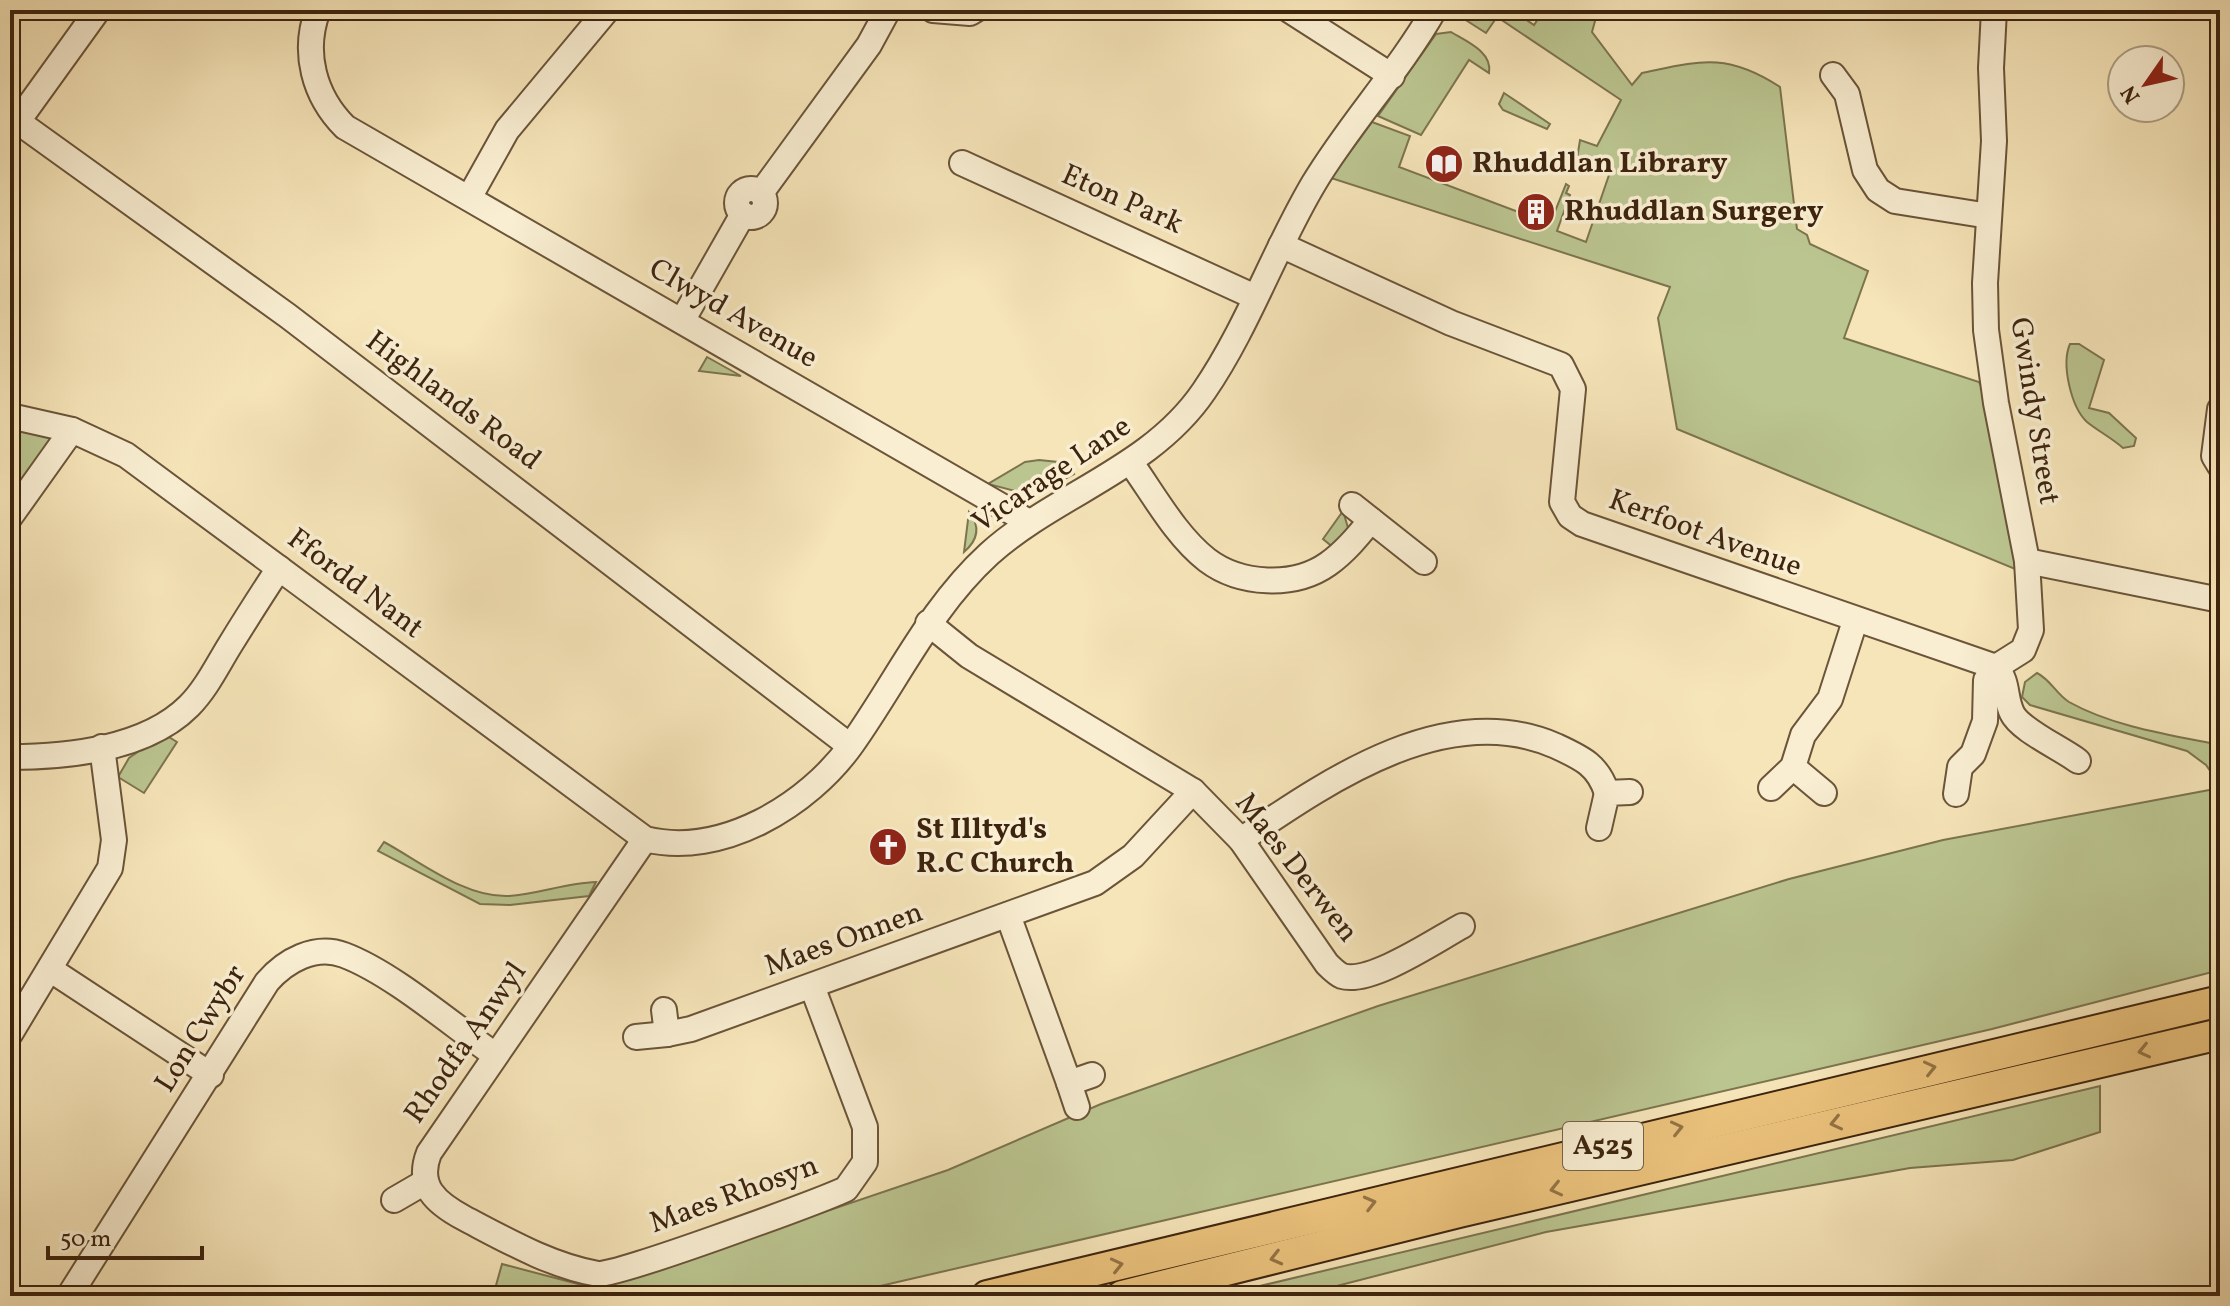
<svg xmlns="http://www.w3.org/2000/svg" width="2230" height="1306" font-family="Vollkorn,serif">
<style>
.green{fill:#bbc590;stroke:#7c744f;stroke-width:2}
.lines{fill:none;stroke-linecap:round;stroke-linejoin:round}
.minor-casing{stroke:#6b5439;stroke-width:28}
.major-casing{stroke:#3d240e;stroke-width:34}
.minor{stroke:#f9eed2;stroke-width:24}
.major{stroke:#ebc27c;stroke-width:30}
.oneway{stroke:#947345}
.labels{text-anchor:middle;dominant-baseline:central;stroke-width:7;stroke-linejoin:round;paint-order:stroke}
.shield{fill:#f9eed2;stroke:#756149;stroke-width:2}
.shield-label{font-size:28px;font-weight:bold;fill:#3d240e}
.poi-label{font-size:30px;font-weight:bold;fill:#3d240e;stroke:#f9eed2;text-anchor:start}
.street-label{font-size:30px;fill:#3d240e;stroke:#f9eed2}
</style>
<rect width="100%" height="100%" fill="#f6e5b9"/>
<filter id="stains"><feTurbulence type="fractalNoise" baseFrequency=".0025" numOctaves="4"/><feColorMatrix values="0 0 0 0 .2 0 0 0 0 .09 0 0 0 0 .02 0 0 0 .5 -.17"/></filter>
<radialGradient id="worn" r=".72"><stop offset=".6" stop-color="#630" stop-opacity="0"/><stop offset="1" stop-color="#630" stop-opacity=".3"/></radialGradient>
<!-- green -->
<g class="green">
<path d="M1450,10H1486L1497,16L1512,10L1534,25L1544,10H1598L1592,32L1632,85L1642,73C1700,61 1726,52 1780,87L1797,229L1807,235L1810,244L1868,271L1844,338L1979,382C2005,428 2009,515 2015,569L1677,429L1658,318L1670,287L1331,178L1372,122L1410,136L1399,167L1550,224L1566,184L1569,186L1566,193L1570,195L1557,231L1586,242L1610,172L1577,159L1580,140L1597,146L1621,100L1497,17L1486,33Z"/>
<path d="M1451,32C1466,41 1493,52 1489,73L1469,60L1421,135L1378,116L1436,34Z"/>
<polygon points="1504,93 1550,124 1547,129 1503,110 1499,104"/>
<path d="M2070,344H2079L2104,360L2089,408L2109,413L2136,438L2134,446L2123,448C2112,438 2098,431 2087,422C2071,407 2061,364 2070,344Z"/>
<polygon points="707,357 741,376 699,371"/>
<polygon points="10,424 49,435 52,442 10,504"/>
<polygon points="1039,460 1068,463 1074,474 1044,490 1042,483 1024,486 1023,493 988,484 1025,462"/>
<polygon points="1343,511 1349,531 1334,548 1323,539"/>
<path d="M969,512C981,527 978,540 964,552Z"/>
<path d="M2037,673C2051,680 2056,694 2069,702C2114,727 2170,735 2220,745V785L2206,765L2187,751L2030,705L2022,697L2025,682Z"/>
<polygon points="164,734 177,742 144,793 118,777 129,758"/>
<polygon points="2220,788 2220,970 1992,1029 837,1296 493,1296 502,1264 597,1289 948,1170 1101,1104 1378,1006 1789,879 1943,840"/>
<path d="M384,842C421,862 465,898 509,896C538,894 566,883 596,882L589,896L510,905L480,904L378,851Z"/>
<polygon points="2100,1086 2100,1132 2013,1160 1910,1168 1546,1232 1298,1296 1218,1296"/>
</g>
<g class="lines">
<defs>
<g id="minor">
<path d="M318,10C302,52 314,96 345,127L1029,522"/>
<polyline points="933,10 970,13 975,10"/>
<polyline points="1289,10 1392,76"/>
<polyline points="1833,75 1847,94 1865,170 1878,190 1895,201 1989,216"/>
<polyline points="10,116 288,316 850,746"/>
<polyline points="18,121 98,10"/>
<polyline points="962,163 1255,297"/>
<circle cx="751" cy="203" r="14"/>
<polyline points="761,193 869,45 888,10"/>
<polyline points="469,198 507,130 607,10"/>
<path d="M1281,245L1451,323L1561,365L1573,389L1562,502L1570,516L1582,524L1996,667C2009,683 2004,696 2012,713C2020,730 2061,748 2078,761"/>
<polyline points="682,321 743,214"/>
<polyline points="2220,409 2214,456 2220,466"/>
<path d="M10,416L72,430L126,455L645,839C721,858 808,806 852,744C898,679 930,608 989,554C1057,493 1151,469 1204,391C1248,327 1274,250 1314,183C1350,123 1399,71 1434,10"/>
<path d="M1131,463C1154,495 1176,536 1207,560C1240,585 1294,588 1328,564C1345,552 1358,536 1371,520"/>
<polyline points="1352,505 1424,562"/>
<polyline points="10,517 72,430"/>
<polyline points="2027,561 2220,600"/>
<path d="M928,623L969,656L1193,791L1241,840L1327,964C1331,968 1337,974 1342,976C1370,985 1436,940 1462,926"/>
<path d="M10,757C67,757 146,749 189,706C206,689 217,666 230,645C246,619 262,594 279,568"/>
<polyline points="1793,767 1824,793"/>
<polyline points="1771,788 1793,767 1803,735 1830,699 1855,621"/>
<polyline points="1956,794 1960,767 1973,754 1985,721 1986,680 1996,667 2023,650 2031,630 2027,561 1996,403 1986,330 1985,283 1994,141 1991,68 1994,10"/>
<polyline points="1599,828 1607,793 1630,792"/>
<path d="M645,839L429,1153C416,1186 436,1203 464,1218C506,1240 551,1266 598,1274C614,1277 820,1201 846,1189L865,1162V1127L812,986"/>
<path d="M1241,840C1328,781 1447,698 1556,746C1582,758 1598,765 1607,793"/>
<polyline points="1008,915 1069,1083 1092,1075"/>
<polyline points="51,970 211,1075"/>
<polyline points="664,1010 667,1034 691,1029 1095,883 1133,856 1193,791"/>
<polyline points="10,1034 110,868 114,840 102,747"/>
<polyline points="636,1037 667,1034"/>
<polyline points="1069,1083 1077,1107"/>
<polyline points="394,1200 425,1182"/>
<path d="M69,1296L267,982C285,961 315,944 344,955C392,973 452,1025 495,1055"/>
</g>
<g id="major">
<polyline points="987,1296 2220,1001"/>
<polyline points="1122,1296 1459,1212 2220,1034"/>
</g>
</defs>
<!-- minor casing -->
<use href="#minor" class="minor-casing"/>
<!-- major casing -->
<use href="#major" class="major-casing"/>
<!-- minor -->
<use href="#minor" class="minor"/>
<!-- major -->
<use href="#major" class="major"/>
</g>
<!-- one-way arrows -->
<defs><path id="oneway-chevron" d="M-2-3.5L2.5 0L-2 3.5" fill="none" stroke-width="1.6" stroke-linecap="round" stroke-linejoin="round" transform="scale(2)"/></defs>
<g class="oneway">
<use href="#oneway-chevron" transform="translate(2144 1051) rotate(167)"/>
<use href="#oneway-chevron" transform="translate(1930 1068) rotate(-13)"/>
<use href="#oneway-chevron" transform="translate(1836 1123) rotate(167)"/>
<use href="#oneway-chevron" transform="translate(1677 1128) rotate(-13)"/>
<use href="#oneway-chevron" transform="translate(1556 1189) rotate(167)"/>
<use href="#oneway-chevron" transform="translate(1370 1203) rotate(-14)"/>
<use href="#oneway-chevron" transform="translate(1276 1258) rotate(166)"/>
<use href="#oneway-chevron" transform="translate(1117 1265) rotate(-13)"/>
</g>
<!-- icons -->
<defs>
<symbol id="library-disc" viewBox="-11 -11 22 22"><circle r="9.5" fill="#8f2418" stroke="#f9eed2"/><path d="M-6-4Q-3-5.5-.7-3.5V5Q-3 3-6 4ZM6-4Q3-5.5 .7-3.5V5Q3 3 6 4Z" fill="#fff"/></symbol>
<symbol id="building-disc" viewBox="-11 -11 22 22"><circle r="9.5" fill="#8f2418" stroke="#f9eed2"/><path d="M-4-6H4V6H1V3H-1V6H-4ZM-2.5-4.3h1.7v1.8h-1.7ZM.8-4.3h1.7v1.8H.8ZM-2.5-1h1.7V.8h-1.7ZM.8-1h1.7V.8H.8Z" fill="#fff"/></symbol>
<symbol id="church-disc" viewBox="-11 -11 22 22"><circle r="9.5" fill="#8f2418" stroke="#f9eed2"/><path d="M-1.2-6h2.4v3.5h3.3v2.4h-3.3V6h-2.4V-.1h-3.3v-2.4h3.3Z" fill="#fff"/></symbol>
</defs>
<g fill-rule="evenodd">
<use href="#library-disc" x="1422" y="142" width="44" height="44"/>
<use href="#building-disc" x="1514" y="190" width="44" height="44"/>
<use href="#church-disc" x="866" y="825" width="44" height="44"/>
</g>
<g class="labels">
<!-- shield labels -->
<rect class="shield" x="1563" y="1122" width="80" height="48" rx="6"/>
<g class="shield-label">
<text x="1603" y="1146">A525</text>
</g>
<!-- poi labels -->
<g class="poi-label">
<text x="1472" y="164">Rhuddlan Library</text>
<text x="1564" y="212">Rhuddlan Surgery</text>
<text x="916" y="830">St Illtyd's<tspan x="916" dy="34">R.C Church</tspan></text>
</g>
<!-- street labels -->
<g class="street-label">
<text transform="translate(1122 200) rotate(24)">Eton Park</text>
<text transform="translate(733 314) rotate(30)">Clwyd Avenue</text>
<text transform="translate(453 401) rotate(37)">Highlands Road</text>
<text transform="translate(2034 411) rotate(81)">Gwindy Street</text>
<text transform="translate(1052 475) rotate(-34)">Vicarage Lane</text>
<text transform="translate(1705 534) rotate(20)">Kerfoot Avenue</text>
<text transform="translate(355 584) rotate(37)">Ffordd Nant</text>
<text transform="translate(1296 868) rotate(52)">Maes Derwen</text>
<text transform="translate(844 940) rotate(-20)">Maes Onnen</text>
<text transform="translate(201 1029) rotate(-58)">Lon Cwybr</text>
<text transform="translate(466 1043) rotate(-55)">Rhodfa Anwyl</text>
<text transform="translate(734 1195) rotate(-20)">Maes Rhosyn</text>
</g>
</g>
<!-- margin -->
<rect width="2230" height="1306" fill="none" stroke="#f6e5b9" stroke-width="40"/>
<rect x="12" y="12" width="2206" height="1282" fill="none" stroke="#3d240e" stroke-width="4"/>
<rect x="20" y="20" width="2190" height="1266" fill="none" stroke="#3d240e" stroke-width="2"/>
<!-- north arrow -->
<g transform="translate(2146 84) rotate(236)"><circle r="38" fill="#f9eed2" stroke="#ae9d84" stroke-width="2"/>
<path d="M0-6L14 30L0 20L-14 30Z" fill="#8f2418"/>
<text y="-12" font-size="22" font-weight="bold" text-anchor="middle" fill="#3d240e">N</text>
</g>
<!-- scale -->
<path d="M48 1246v12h154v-12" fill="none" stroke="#3d240e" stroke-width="4"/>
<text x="60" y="1246" font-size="24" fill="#3d240e" stroke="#f9eed2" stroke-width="6" paint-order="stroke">50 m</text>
<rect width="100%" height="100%" filter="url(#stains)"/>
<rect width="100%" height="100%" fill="url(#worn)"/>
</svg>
